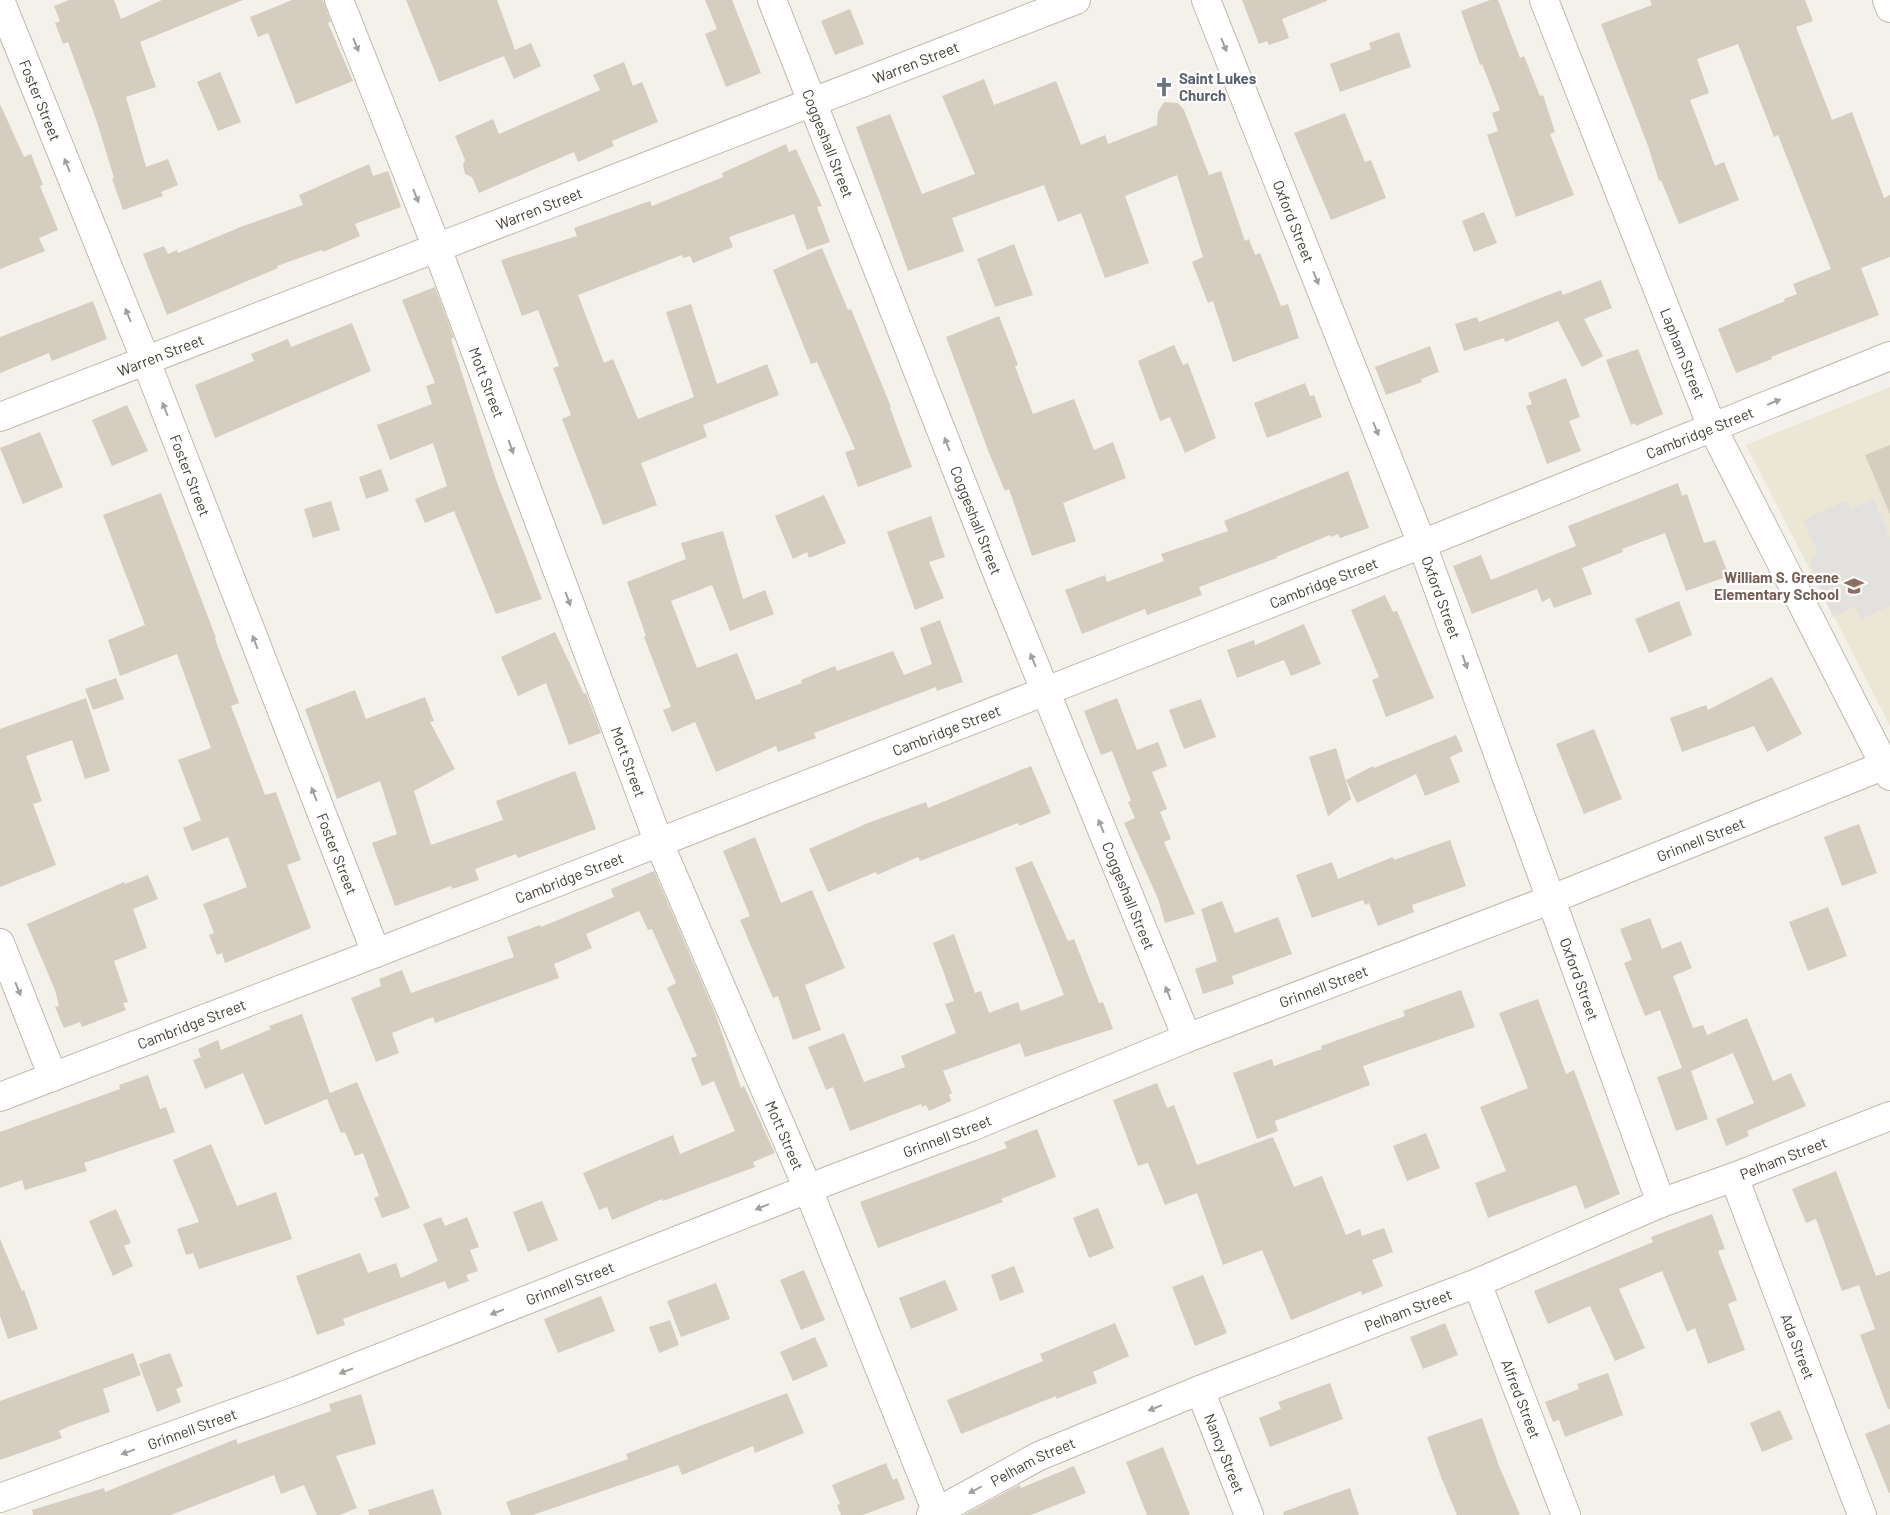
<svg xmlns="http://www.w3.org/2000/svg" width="1890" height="1515" font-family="Barlow,sans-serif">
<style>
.education{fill:#ece6d5}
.parking{fill:#e3e1de}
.building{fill:#d5cdc0}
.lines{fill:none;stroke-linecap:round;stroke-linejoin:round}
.minor-casing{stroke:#bfb9ad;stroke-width:30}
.minor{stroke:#fff;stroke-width:28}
.oneway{fill:#a3a09c}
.labels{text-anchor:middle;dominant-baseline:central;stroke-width:4.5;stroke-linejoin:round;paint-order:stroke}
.street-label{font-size:15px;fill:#474238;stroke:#fff}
.worship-label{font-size:15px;font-weight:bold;fill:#5b616d;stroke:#fff;text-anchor:start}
.education-label{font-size:15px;font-weight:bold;fill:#785e54;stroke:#fff;text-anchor:end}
</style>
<rect width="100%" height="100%" fill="#f4f1ea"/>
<!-- education -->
<polygon class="education" points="1890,387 1890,726 1746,445"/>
<!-- parking -->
<polygon class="parking" points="1873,499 1890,538 1890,606 1861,619 1855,607 1833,617 1809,562 1818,553 1803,520 1847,500 1851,509"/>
<!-- building -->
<g class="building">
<polygon points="69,0 114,0 121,19 162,0 243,0 140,42 156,87 126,97 146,167 168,159 178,185 161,192 163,196 123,210 112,179 114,178 97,122 68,42 63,44 55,23 60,21 54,6"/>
<polygon points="292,0 323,0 331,22 328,23 353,81 296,104 268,33 258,37 250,17"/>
<polygon points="406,0 497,0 515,50 531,43 541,66 514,79 504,56 439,82"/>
<polygon points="705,0 732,0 761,73 726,87 705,34 717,29"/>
<polygon points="1242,0 1327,0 1327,1 1282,19 1289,38 1269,45 1267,41 1259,44"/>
<polygon points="1490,0 1498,0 1520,58 1524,56 1540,96 1543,95 1555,132 1550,134 1574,195 1516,217 1487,135 1498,131 1492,113 1500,110 1482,64 1480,65 1461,11"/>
<polygon points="1650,0 1805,0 1813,21 1796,27 1832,120 1852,112 1884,198 1890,195 1890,257 1861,268 1879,315 1771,357 1772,359 1736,373 1718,329 1785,301 1784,299 1797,294 1793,284 1831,269 1778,135 1774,137 1738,44 1697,59 1709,93 1690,100 1715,166 1724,162 1739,200 1679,224 1661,180 1659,181 1648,146 1601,24 1652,5"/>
<polygon points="850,9 864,44 835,55 821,21"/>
<polygon points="1399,32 1411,67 1340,92 1330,64 1371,49 1369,43"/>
<polygon points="624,62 633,86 642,82 658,122 612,141 614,146 578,162 574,152 479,193 472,177 465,174 463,165 465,160 455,136 493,119 499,134 600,90 593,75"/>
<polygon points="220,72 241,122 218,131 197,82"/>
<polygon points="984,79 994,105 1056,81 1081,145 1105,135 1108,144 1157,125 1158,112 1164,102 1178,103 1184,110 1209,175 1221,171 1245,241 1249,239 1255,255 1260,253 1281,306 1288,304 1299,338 1233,362 1213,301 1208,303 1192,262 1203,257 1177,175 1125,196 1149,263 1105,278 1081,213 1058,222 1044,185 952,218 964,251 908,271 856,127 890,114 922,194 975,174 942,96"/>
<polygon points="0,104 24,157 31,154 43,185 40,186 58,230 39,238 45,251 0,269"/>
<polygon points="1345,113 1365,162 1371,160 1386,198 1331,220 1294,133"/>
<polygon points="786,144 789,152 796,149 822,206 817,207 830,242 807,250 794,214 729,237 733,247 693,263 690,256 683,258 682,255 578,295 604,363 613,359 638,419 694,397 666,312 691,304 717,384 767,364 779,395 703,425 707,437 641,463 657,505 603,525 562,419 571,415 553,368 559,366 538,310 522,316 501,260 577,236 574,228 650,201 652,206 723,177 722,173"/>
<polygon points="369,164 373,176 388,171 401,207 355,224 360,236 323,252 322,250 277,266 278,268 167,315 143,254 164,246 168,254 177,250 178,253 243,226 303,205 299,195"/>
<polygon points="1484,212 1497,243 1474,252 1462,221"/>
<polygon points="1014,244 1033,295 995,307 977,259"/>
<polygon points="822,248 848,310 851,309 891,407 890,408 912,467 858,487 845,452 855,449 817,362 811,364 773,270"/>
<polygon points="1601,280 1612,308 1584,319 1603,356 1582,367 1558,321 1505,342 1504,338 1464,351 1455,324 1477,317 1479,322 1561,290 1563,295"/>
<polygon points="435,287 454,338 451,339 496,480 542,599 496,614 454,511 425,523 415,499 447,486 433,443 390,460 377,425 432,404 426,386 435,383 402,300"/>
<polygon points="93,301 107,339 52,361 49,353 0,373 0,337"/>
<polygon points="999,316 1018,365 1015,366 1033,414 1074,399 1094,450 1113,442 1126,478 1063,503 1076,541 1032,556 1009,489 1005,491 989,453 946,337"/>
<polygon points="352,323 371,371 215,438 195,385 254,361 251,354 288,339 291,347"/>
<polygon points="1174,345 1183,365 1188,363 1216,438 1185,453 1170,417 1160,421 1138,361"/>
<polygon points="1430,346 1439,372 1421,379 1422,382 1386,395 1375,367"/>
<polygon points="1638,349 1663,414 1636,426 1635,423 1631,425 1606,360"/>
<polygon points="1566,378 1580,417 1569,421 1581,451 1547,464 1526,406 1532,404 1528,393"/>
<polygon points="1305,383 1310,396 1314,395 1322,417 1267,438 1254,403"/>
<polygon points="127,405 148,451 112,466 92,420"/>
<polygon points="40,432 63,487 23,504 0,448"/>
<polygon points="1890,445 1890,514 1865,455"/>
<polygon points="381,469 389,491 366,499 359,477"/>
<polygon points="1348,471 1369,528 1340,538 1338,534 1331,537 1330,535 1276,557 1277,558 1199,587 1202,595 1147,615 1145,609 1082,634 1065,590 1105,575 1107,582 1164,561 1161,554 1228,531 1224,521"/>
<polygon points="1678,483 1682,496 1687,494 1704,543 1715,540 1729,576 1686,591 1665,533 1622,549 1623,552 1582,568 1592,594 1554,608 1550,598 1542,602 1537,589 1472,614 1453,566 1481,555 1491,580 1576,546 1568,526"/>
<polygon points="161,493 216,638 215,639 239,703 231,706 265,795 276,792 301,860 287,865 311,928 225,963 222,953 217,955 209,935 214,933 203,904 247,887 228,837 192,851 183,828 201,820 178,760 211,748 177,654 120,676 108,640 145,625 103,515"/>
<polygon points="824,495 846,543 809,558 807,552 793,559 775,516"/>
<polygon points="331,501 340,530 313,538 304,509"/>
<polygon points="931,516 945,557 929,562 944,598 915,610 887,532"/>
<polygon points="723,531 743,599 765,590 774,614 730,631 712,585 671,601 697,668 737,653 756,700 802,683 801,680 835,666 837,671 893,651 904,675 932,664 920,628 940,620 963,682 937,691 936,687 814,733 816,738 778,752 776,746 716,772 695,722 672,732 663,710 671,707 644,637 646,636 627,582 686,559 681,543"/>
<polygon points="1385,595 1393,612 1397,611 1434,698 1386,717 1372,680 1379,677 1351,610"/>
<polygon points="1679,601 1692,635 1649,653 1635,619"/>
<polygon points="1304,624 1321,664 1291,676 1284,660 1237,678 1227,650 1254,640 1255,645"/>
<polygon points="555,632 584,694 586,693 601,733 569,745 546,683 518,696 501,657"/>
<polygon points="1772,677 1802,734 1767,752 1754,726 1682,752 1670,718 1706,705 1708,710"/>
<polygon points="116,678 124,699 93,710 85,689"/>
<polygon points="355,690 366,719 425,697 434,721 430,722 455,769 414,791 431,845 503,820 496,801 575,771 596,829 518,858 516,854 475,869 479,880 452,889 451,886 395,906 372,843 397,834 380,781 337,799 305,709"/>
<polygon points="86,698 110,771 85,779 72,740 26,756 42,801 33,804 56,865 0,887 0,729"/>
<polygon points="1117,698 1137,750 1158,742 1167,766 1152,772 1167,809 1160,812 1171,839 1164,842 1195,914 1165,923 1158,899 1124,823 1135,818 1128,802 1131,801 1112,751 1101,755 1084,711"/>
<polygon points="1201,699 1216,737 1184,749 1169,710"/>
<polygon points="1594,729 1622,799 1584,814 1556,744"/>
<polygon points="1456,735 1463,751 1450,757 1460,782 1425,796 1416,774 1357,803 1346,780 1373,766 1374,768"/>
<polygon points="1336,748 1351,799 1328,816 1309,757"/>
<polygon points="1031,766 1051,813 1019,826 1018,823 920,861 918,857 877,875 876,872 828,892 809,849 868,823 926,802 928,808"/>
<polygon points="1859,824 1877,873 1842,886 1824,837"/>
<polygon points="755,837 781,903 812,890 845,968 805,985 821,1030 793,1040 778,996 773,998 740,920 750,916 723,851"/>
<polygon points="1450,840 1466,886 1412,905 1414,912 1378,926 1369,903 1365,905 1363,900 1312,918 1296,875 1332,862 1338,879 1393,857 1394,860"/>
<polygon points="1032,861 1068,941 1074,939 1099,1003 1103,1002 1113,1029 1025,1057 1020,1043 943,1071 952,1093 949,1095 951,1101 929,1111 926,1105 922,1107 921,1104 850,1131 833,1087 826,1090 808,1047 844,1033 864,1082 905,1067 901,1056 956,1033 945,1004 954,1001 933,943 954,934 975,993 981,991 989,1013 1018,1002 1021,1011 1064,995 1015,868"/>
<polygon points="654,871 715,1013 741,1088 744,1086 775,1153 753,1162 755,1167 663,1201 662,1199 612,1220 607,1207 599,1210 583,1173 673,1135 680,1154 735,1131 714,1081 702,1086 691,1058 697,1056 667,988 676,983 652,929 648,930 639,911 586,934 592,948 554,964 559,978 435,1023 433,1017 392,1033 399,1053 376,1062 351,998 381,986 379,979 402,970 411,993 514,957 507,937 540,925 541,927 614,897 611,889"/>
<polygon points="148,875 158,899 133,909 147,948 114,961 128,1002 123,1003 126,1010 82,1027 80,1022 64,1028 55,1007 59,1006 55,990 27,924 124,882 125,884"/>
<polygon points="1222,901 1235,933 1278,917 1292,954 1232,976 1234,984 1203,994 1195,969 1217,961 1201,909"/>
<polygon points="1828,907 1847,956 1808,971 1789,922"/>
<polygon points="1650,918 1662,949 1681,941 1692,968 1673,976 1693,1028 1703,1025 1707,1035 1747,1018 1773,1081 1791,1073 1806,1106 1747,1131 1749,1136 1726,1146 1716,1119 1754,1103 1733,1053 1691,1071 1708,1119 1676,1131 1657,1077 1682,1068 1660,1010 1645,1016 1624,963 1632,960 1620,929"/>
<polygon points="1461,990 1475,1027 1363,1066 1370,1085 1275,1121 1278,1131 1257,1139 1233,1073 1272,1059 1274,1066 1322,1049 1321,1046 1405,1016 1403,1011"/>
<polygon points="1538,999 1566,1074 1574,1070 1620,1194 1585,1209 1576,1185 1488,1218 1475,1183 1506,1171 1480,1107 1528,1088 1499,1013"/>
<polygon points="302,1014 330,1093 357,1082 410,1208 382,1218 374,1198 379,1196 363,1153 355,1156 345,1132 341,1133 327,1099 265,1125 243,1073 205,1089 193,1060 201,1057 198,1049 218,1040 221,1050 271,1029 269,1026"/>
<polygon points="148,1075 160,1109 166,1107 175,1132 84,1163 87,1171 25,1190 22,1180 0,1188 0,1132 120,1089 119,1085"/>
<polygon points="1157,1083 1167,1108 1174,1105 1197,1165 1273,1137 1294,1187 1322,1176 1346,1235 1360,1229 1362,1236 1384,1228 1393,1252 1372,1260 1383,1286 1362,1295 1361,1291 1291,1320 1262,1250 1223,1265 1197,1193 1165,1205 1148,1163 1138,1166 1113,1100"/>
<polygon points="1037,1129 1056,1177 1001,1199 1003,1202 878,1248 860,1202 1007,1148 1004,1142"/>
<polygon points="1426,1133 1440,1168 1407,1181 1393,1146"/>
<polygon points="211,1144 237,1206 276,1192 292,1239 199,1269 193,1253 186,1255 177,1229 199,1222 173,1160"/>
<polygon points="1836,1171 1876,1276 1890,1271 1890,1409 1888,1409 1860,1335 1875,1329 1859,1285 1842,1291 1816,1219 1806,1223 1792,1189"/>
<polygon points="542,1201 558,1240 528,1252 513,1212"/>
<polygon points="1098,1208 1114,1248 1089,1258 1073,1218"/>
<polygon points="116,1209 131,1243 124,1246 133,1266 113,1276 89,1221"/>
<polygon points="1712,1214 1725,1249 1718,1251 1737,1300 1728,1304 1745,1350 1708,1364 1695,1328 1687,1332 1662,1271 1619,1289 1645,1348 1615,1361 1590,1306 1548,1324 1534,1291 1653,1242 1651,1237"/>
<polygon points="441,1217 445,1226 467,1217 479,1247 470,1250 478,1271 466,1275 469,1281 448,1289 445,1281 343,1319 345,1325 317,1335 296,1276 360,1253 368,1273 396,1263 401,1278 438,1261 423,1224"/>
<polygon points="0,1239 22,1291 24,1290 38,1329 8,1339 0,1316"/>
<polygon points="1014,1266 1024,1292 1000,1301 991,1275"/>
<polygon points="804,1270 825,1320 801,1330 780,1280"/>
<polygon points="1203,1275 1227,1333 1195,1346 1172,1287"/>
<polygon points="945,1280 958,1310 911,1329 899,1298"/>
<polygon points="716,1283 730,1319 681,1337 667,1301"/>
<polygon points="601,1296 615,1331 558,1353 544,1319"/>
<polygon points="670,1320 679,1345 659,1353 649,1327"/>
<polygon points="1115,1323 1129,1356 1093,1372 1097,1383 1056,1399 1056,1396 961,1434 947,1400 1043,1361 1040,1354"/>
<polygon points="1445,1323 1458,1355 1423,1369 1410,1337"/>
<polygon points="815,1337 828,1366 793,1381 780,1352"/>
<polygon points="133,1353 141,1375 103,1389 110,1412 67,1427 59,1431 62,1438 0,1460 0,1401"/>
<polygon points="170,1353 183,1386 176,1389 181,1402 157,1412 139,1364"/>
<polygon points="1608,1373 1623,1415 1565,1437 1559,1420 1553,1422 1545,1402 1579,1389 1577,1384"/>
<polygon points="1330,1383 1343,1419 1270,1447 1259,1418 1281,1409 1278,1402"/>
<polygon points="787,1393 804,1433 755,1453 753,1446 682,1475 678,1465 533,1515 511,1515 506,1502 628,1459 626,1454"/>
<polygon points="361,1394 376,1444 336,1456 357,1508 340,1515 317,1515 304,1485 281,1494 274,1475 171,1515 33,1515 32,1510 104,1488 105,1492 236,1439 238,1444 331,1411 329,1404"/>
<polygon points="1780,1410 1793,1439 1762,1452 1750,1423"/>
<polygon points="1482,1418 1499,1466 1520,1515 1457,1515 1441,1477 1427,1437"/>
<polygon points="1890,1424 1890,1493 1889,1493 1865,1434"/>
<polygon points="1163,1447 1190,1515 1147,1515 1126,1462"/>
<polygon points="886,1463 893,1480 897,1478 905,1499 863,1515 841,1515 837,1505 840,1504 832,1485"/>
<polygon points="1074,1466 1086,1493 1031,1515 964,1515 1013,1488 1020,1485 1021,1488"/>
<polygon points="1350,1488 1359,1515 1284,1515 1283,1512"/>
<polygon points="433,1489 442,1515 369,1515 368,1510"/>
</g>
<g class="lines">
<defs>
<g id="minor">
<path id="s1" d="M0,0L146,361L376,953"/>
<path id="s2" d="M339,0L437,248L659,843L808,1189L938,1515"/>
<path id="s3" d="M772,0L1000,580L1187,1038"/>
<path id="s4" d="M1206,0L1422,544L1661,1203"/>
<path id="s5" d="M1544,0L1712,427L1890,776"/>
<polyline points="1887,0 1890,8"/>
<path id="s6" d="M0,417L1076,0"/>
<polyline points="0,943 53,1077"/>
<path id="s7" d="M0,1097L376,953L1422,544L1890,356"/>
<path id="s8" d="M1734,1177L1862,1515"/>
<path id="s9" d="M1477,1283L1566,1515"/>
<path id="s10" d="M1200,1390L1249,1515"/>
<path id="s11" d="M0,1498L296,1391L838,1177L971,1127L1187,1038L1552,899L1890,763"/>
<path id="s12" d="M931,1515L1039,1456L1200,1390L1477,1283L1661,1203L1734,1177L1890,1116"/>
</g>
</defs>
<!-- minor casing -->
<use href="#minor" class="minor-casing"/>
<!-- minor -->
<use href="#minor" class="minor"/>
</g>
<!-- one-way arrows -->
<defs><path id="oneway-solid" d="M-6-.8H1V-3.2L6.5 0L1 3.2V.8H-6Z" transform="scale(1.25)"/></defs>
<g class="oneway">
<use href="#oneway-solid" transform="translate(356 45) rotate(68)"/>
<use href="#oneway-solid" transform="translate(1224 45) rotate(68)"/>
<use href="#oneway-solid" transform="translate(67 165) rotate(-112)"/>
<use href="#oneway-solid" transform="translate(416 196) rotate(68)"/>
<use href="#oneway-solid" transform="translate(1316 278) rotate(68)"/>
<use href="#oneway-solid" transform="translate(128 315) rotate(-112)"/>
<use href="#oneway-solid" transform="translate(1774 402) rotate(-22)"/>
<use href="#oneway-solid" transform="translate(165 409) rotate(-111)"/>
<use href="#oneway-solid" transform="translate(1376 429) rotate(68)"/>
<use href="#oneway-solid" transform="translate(947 444) rotate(-111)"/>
<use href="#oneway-solid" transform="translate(511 447) rotate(70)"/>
<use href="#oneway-solid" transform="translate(568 599) rotate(70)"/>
<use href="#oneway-solid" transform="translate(255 642) rotate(-111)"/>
<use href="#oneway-solid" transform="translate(1033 660) rotate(-112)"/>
<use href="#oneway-solid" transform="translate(1465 662) rotate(70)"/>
<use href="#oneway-solid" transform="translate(314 794) rotate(-111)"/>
<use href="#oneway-solid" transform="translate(1101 826) rotate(-112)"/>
<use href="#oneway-solid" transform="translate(18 989) rotate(68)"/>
<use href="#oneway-solid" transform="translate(1168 993) rotate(-112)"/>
<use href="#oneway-solid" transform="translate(762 1207) rotate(158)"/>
<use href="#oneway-solid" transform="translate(497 1312) rotate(159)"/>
<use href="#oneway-solid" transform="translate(346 1371) rotate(159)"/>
<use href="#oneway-solid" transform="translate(1155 1408) rotate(158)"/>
<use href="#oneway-solid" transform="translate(128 1452) rotate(160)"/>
<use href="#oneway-solid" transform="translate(975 1490) rotate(152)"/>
</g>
<!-- icons -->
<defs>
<symbol id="church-bare" viewBox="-9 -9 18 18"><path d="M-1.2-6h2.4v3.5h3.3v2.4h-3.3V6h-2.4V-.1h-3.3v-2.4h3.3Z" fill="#6b7280" stroke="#fff" stroke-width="2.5" paint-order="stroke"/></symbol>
<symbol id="school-bare" viewBox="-9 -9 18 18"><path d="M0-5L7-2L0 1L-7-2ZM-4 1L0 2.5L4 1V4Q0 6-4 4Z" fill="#8d6e63" stroke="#fff" stroke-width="2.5" paint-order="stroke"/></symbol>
</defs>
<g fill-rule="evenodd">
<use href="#church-bare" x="1150" y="73" width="28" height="28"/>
<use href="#school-bare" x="1840" y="572" width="28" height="28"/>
</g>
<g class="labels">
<!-- street labels -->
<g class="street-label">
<text stroke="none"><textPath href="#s6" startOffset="982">Warren Street</textPath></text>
<text stroke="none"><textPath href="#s1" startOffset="108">Foster Street</textPath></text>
<text stroke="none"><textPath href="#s3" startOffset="154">Coggeshall Street</textPath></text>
<text stroke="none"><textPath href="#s6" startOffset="578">Warren Street</textPath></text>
<text stroke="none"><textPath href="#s4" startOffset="238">Oxford Street</textPath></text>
<text stroke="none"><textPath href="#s5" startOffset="380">Lapham Street</textPath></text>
<text stroke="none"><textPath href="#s6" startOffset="172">Warren Street</textPath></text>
<text stroke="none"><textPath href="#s2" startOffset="410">Mott Street</textPath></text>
<text stroke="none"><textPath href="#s7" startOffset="1825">Cambridge Street</textPath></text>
<text stroke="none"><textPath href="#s1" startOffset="512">Foster Street</textPath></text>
<text stroke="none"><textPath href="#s3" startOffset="559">Coggeshall Street</textPath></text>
<text stroke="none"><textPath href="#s7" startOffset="1420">Cambridge Street</textPath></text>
<text stroke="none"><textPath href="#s4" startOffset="642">Oxford Street</textPath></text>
<text stroke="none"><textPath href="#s7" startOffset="1015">Cambridge Street</textPath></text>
<text stroke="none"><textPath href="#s2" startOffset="815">Mott Street</textPath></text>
<text stroke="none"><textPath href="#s11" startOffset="1824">Grinnell Street</textPath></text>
<text stroke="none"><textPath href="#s1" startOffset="918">Foster Street</textPath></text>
<text stroke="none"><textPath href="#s7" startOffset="610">Cambridge Street</textPath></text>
<text stroke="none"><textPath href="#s3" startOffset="964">Coggeshall Street</textPath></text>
<text stroke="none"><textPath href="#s4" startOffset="1048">Oxford Street</textPath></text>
<text stroke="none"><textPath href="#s11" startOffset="1419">Grinnell Street</textPath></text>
<text stroke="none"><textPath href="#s7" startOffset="205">Cambridge Street</textPath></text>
<text stroke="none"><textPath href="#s2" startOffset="1220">Mott Street</textPath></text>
<text stroke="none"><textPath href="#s11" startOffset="1014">Grinnell Street</textPath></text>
<text stroke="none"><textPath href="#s12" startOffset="925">Pelham Street</textPath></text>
<text stroke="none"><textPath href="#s11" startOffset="609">Grinnell Street</textPath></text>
<text stroke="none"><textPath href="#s12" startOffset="520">Pelham Street</textPath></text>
<text stroke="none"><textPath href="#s8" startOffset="181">Ada Street</textPath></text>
<text stroke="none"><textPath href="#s9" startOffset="124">Alfred Street</textPath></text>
<text stroke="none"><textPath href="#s11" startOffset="204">Grinnell Street</textPath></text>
<text stroke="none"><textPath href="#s10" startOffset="68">Nancy Street</textPath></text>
<text stroke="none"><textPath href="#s12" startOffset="115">Pelham Street</textPath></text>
</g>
<!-- worship labels -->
<g class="worship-label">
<text x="1179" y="78">Saint Lukes<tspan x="1179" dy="17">Church</tspan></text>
</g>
<!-- education labels -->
<g class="education-label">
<text x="1839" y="577">William S. Greene<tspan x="1839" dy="17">Elementary School</tspan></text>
</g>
</g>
</svg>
